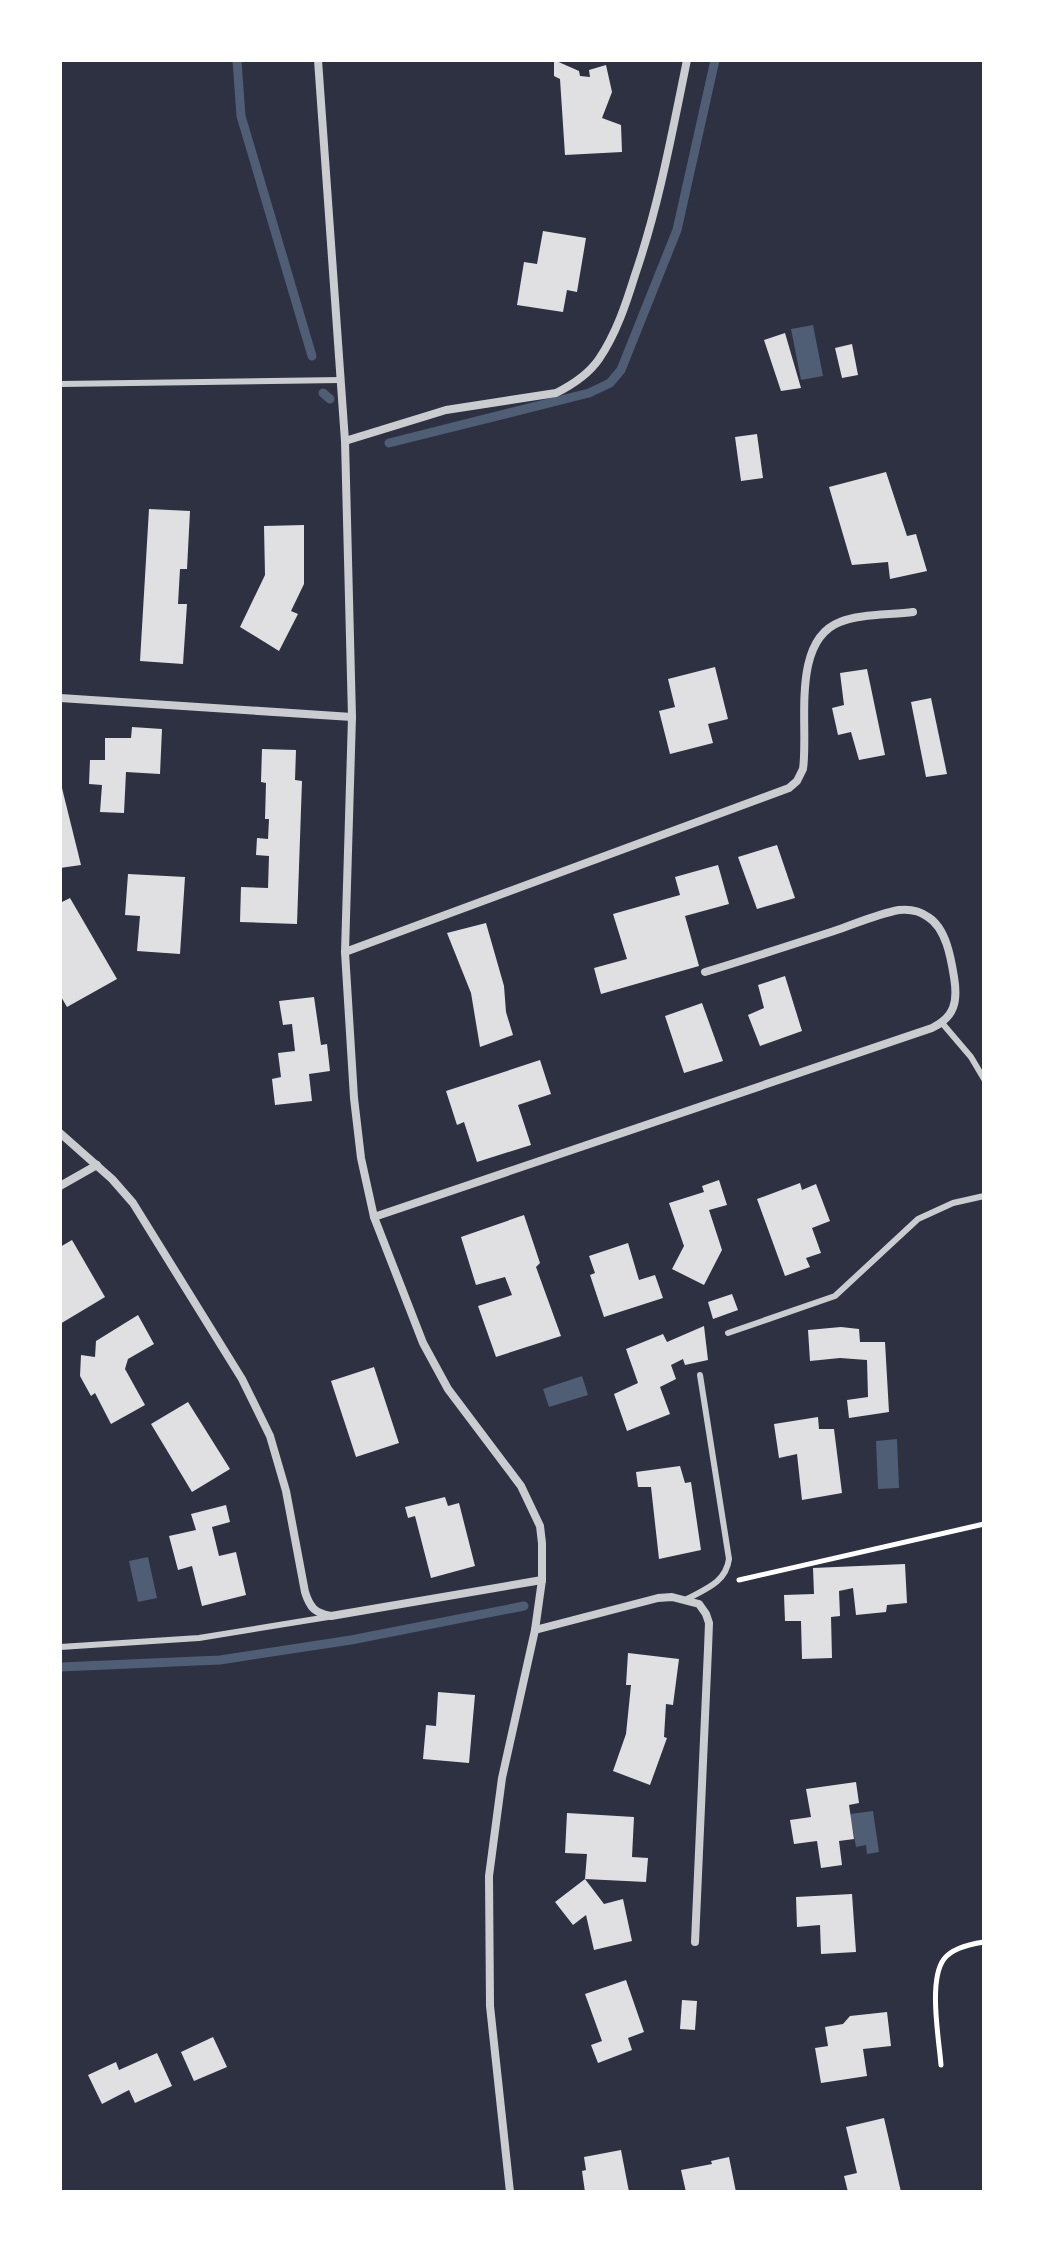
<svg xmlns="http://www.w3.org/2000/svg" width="1044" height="2252" font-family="Signika,sans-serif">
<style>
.water{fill:#4f5d75}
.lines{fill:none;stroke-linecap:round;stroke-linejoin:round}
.stream{stroke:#4f5d75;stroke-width:9}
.building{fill:#e0e0e3}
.path{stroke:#fff;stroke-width:5}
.service{stroke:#caccd0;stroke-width:6}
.minor{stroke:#caccd0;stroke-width:8}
</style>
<rect width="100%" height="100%" fill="#2d3142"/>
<!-- water -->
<g class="water">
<polygon points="813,325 823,376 801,380 791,329"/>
<polygon points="582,1376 588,1395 549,1407 543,1389"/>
<polygon points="897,1439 899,1488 878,1489 876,1441"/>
<polygon points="148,1557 157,1598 138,1602 129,1561"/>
<polygon points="873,1811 879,1852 867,1854 866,1845 856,1847 850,1814"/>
</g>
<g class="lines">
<!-- stream -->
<g class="stream">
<polyline points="237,61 241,116 312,356"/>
<polyline points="323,393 330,399"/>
<polyline points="389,443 589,393 610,383 621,370 677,230 715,60"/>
<polyline points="60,1667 220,1660 351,1640 524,1606"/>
</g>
</g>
<!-- building -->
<g class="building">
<polygon points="554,60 579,71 580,76 590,77 589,70 606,65 612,92 602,118 621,125 622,152 565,155 560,79 554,76"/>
<polygon points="543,231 586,238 577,292 567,290 563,312 517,305 524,262 537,264"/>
<polygon points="785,333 801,388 781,391 764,340"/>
<polygon points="852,344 858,375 842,378 835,348"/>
<polygon points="757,434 763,478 741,481 735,437"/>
<polygon points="886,472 907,536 916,534 927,571 890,579 888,562 852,565 829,487"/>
<polygon points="149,509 190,511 187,569 180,569 178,604 187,604 183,664 140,661"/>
<polygon points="304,525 304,584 291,611 298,614 279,651 240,627 265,575 264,526"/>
<polygon points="715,667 728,719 708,724 713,743 670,754 659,711 675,707 668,679"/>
<polygon points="867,669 885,755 859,760 851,732 838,735 832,708 844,705 840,673"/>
<polygon points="931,698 947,774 926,777 911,702"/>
<polygon points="132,727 162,729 160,774 126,772 124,813 100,812 102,785 89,784 90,760 105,760 105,738 131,738"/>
<polygon points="262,749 296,750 295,780 302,781 297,924 240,922 241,887 268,888 269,856 256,855 257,838 268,839 269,819 265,819 266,783 261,782"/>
<polygon points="60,780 81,865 60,868"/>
<polygon points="777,845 795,898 757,909 738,857"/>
<polygon points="718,865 729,904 685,916 699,966 601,994 594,968 627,959 613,914 680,895 675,877"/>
<polygon points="128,874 185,877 180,954 137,951 140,916 125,915"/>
<polygon points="70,898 117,979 67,1007 60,995 60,903"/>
<polygon points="486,923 504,986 506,1012 513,1035 480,1047 471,993 447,933"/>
<polygon points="785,976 802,1031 760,1046 748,1015 764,1008 758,985"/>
<polygon points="314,997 321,1045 327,1044 330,1071 309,1074 312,1101 275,1105 272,1079 281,1077 278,1053 295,1051 292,1024 283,1025 279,1001"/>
<polygon points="702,1003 723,1061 684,1073 665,1016"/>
<polygon points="540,1060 551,1094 518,1105 531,1145 477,1162 464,1122 457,1125 446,1091"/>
<polygon points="719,1180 727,1205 709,1210 722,1250 704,1285 672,1269 684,1246 669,1203 704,1192 702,1186"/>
<polygon points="800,1183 802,1190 816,1184 830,1221 812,1228 821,1253 806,1258 810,1267 785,1276 757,1199"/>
<polygon points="524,1215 540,1263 536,1267 561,1336 496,1357 478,1306 512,1295 505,1277 476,1285 461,1237"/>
<polygon points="72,1240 105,1297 60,1324 60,1247"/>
<polygon points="628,1243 639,1280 655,1275 663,1298 604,1317 590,1275 595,1273 589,1256"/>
<polygon points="732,1294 738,1310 713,1319 708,1302"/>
<polygon points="138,1315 154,1344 128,1359 125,1369 145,1405 111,1424 95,1393 91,1396 80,1376 81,1355 95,1357 96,1341"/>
<polygon points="704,1326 708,1360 685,1365 683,1359 671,1365 676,1379 660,1387 670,1414 627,1431 614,1394 638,1383 626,1349 663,1334 667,1342"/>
<polygon points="841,1327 859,1329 860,1342 885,1342 889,1412 849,1418 847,1400 868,1397 867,1360 840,1358 810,1361 808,1330"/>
<polygon points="374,1367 399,1443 356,1457 331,1381"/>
<polygon points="188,1402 230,1469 192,1492 151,1424"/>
<polygon points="818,1417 819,1429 834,1429 842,1493 802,1500 797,1454 779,1458 774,1424"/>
<polygon points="680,1466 685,1483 691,1482 701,1550 659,1559 651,1487 638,1487 636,1472"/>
<polygon points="445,1497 448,1506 459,1503 475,1566 431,1578 415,1516 408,1518 405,1507"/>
<polygon points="226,1505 230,1522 212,1527 219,1556 236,1552 246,1595 202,1606 192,1566 178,1570 169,1536 196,1530 191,1514"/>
<polygon points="905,1564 907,1603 887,1605 886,1612 856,1615 853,1588 839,1591 840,1616 831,1617 832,1658 802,1659 801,1621 785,1621 784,1595 814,1594 813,1568"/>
<polygon points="628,1653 679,1659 673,1705 666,1704 664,1737 667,1738 650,1785 613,1771 626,1734 631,1685 626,1685"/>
<polygon points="438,1692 475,1695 469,1763 423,1759 426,1725 436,1726"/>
<polygon points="856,1782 859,1803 849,1805 854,1839 839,1841 842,1865 821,1868 817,1841 794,1844 790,1820 811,1817 806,1789"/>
<polygon points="567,1813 634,1817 632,1857 648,1858 646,1882 585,1879 587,1854 565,1853"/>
<polygon points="585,1879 604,1904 623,1899 632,1941 594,1950 586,1915 573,1925 555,1902"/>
<polygon points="852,1894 856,1952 821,1954 820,1925 797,1927 796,1897"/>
<polygon points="626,1980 644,2032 628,2038 632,2050 598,2063 591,2045 602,2041 585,1994"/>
<polygon points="682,2000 697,2001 695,2030 680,2029"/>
<polygon points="887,2012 891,2046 863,2049 867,2076 821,2083 815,2048 828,2046 825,2027 843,2024 850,2016"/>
<polygon points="213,2037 227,2067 194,2081 181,2052"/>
<polygon points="157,2053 172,2086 135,2103 129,2090 102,2104 88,2075 116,2062 119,2070"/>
<polygon points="884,2118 901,2192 848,2192 844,2176 857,2173 846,2127"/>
<polygon points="621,2150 629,2192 585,2192 582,2171 586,2170 584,2157"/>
<polygon points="729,2157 736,2192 686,2192 681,2170 712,2164 711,2161"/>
</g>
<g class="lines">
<!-- path -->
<g class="path">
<polyline points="739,1580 984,1524"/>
<path d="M941,2065C939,2039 928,1980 944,1959C952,1948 971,1944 984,1942"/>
</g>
<!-- service -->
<g class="service">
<polyline points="60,384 341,380"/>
<polyline points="942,1023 971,1057 984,1079"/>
<polyline points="728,1333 835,1296 918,1219 953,1203 984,1196"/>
<path d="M687,1599C706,1589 726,1582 729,1559L700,1375"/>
<polyline points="60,1647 199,1638 328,1617"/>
</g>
<!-- minor -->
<g class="minor">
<polyline points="318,60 345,441 352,717 345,952 354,1098 361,1158 374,1217 423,1343 448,1389 521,1486 540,1526 542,1543 542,1580 535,1630 502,1778 489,1876 490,2006 510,2192"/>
<path d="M345,441L446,410L556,393C572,385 588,375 599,359C616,334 626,304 635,275C659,205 672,133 687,60"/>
<polyline points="60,698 352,717"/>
<path d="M345,952L789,788L797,781L803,769C809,728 790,641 840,622C858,614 892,615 913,612"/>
<path d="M60,1133L112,1179L133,1203L242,1379L270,1436L286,1491L305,1592C310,1608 315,1613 331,1616L542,1580"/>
<polyline points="60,1186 97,1165"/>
<path d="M374,1217L932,1028C955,1017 958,1001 954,977C951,958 946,928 928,917C920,911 909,909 899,910C877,914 855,924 834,931C791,945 748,959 705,972"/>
<polyline points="535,1630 658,1598 672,1597 699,1604 706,1614 709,1623 708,1649 695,1942"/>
</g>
</g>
<!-- border -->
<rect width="1044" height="2252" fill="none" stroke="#ffffff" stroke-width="124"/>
</svg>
